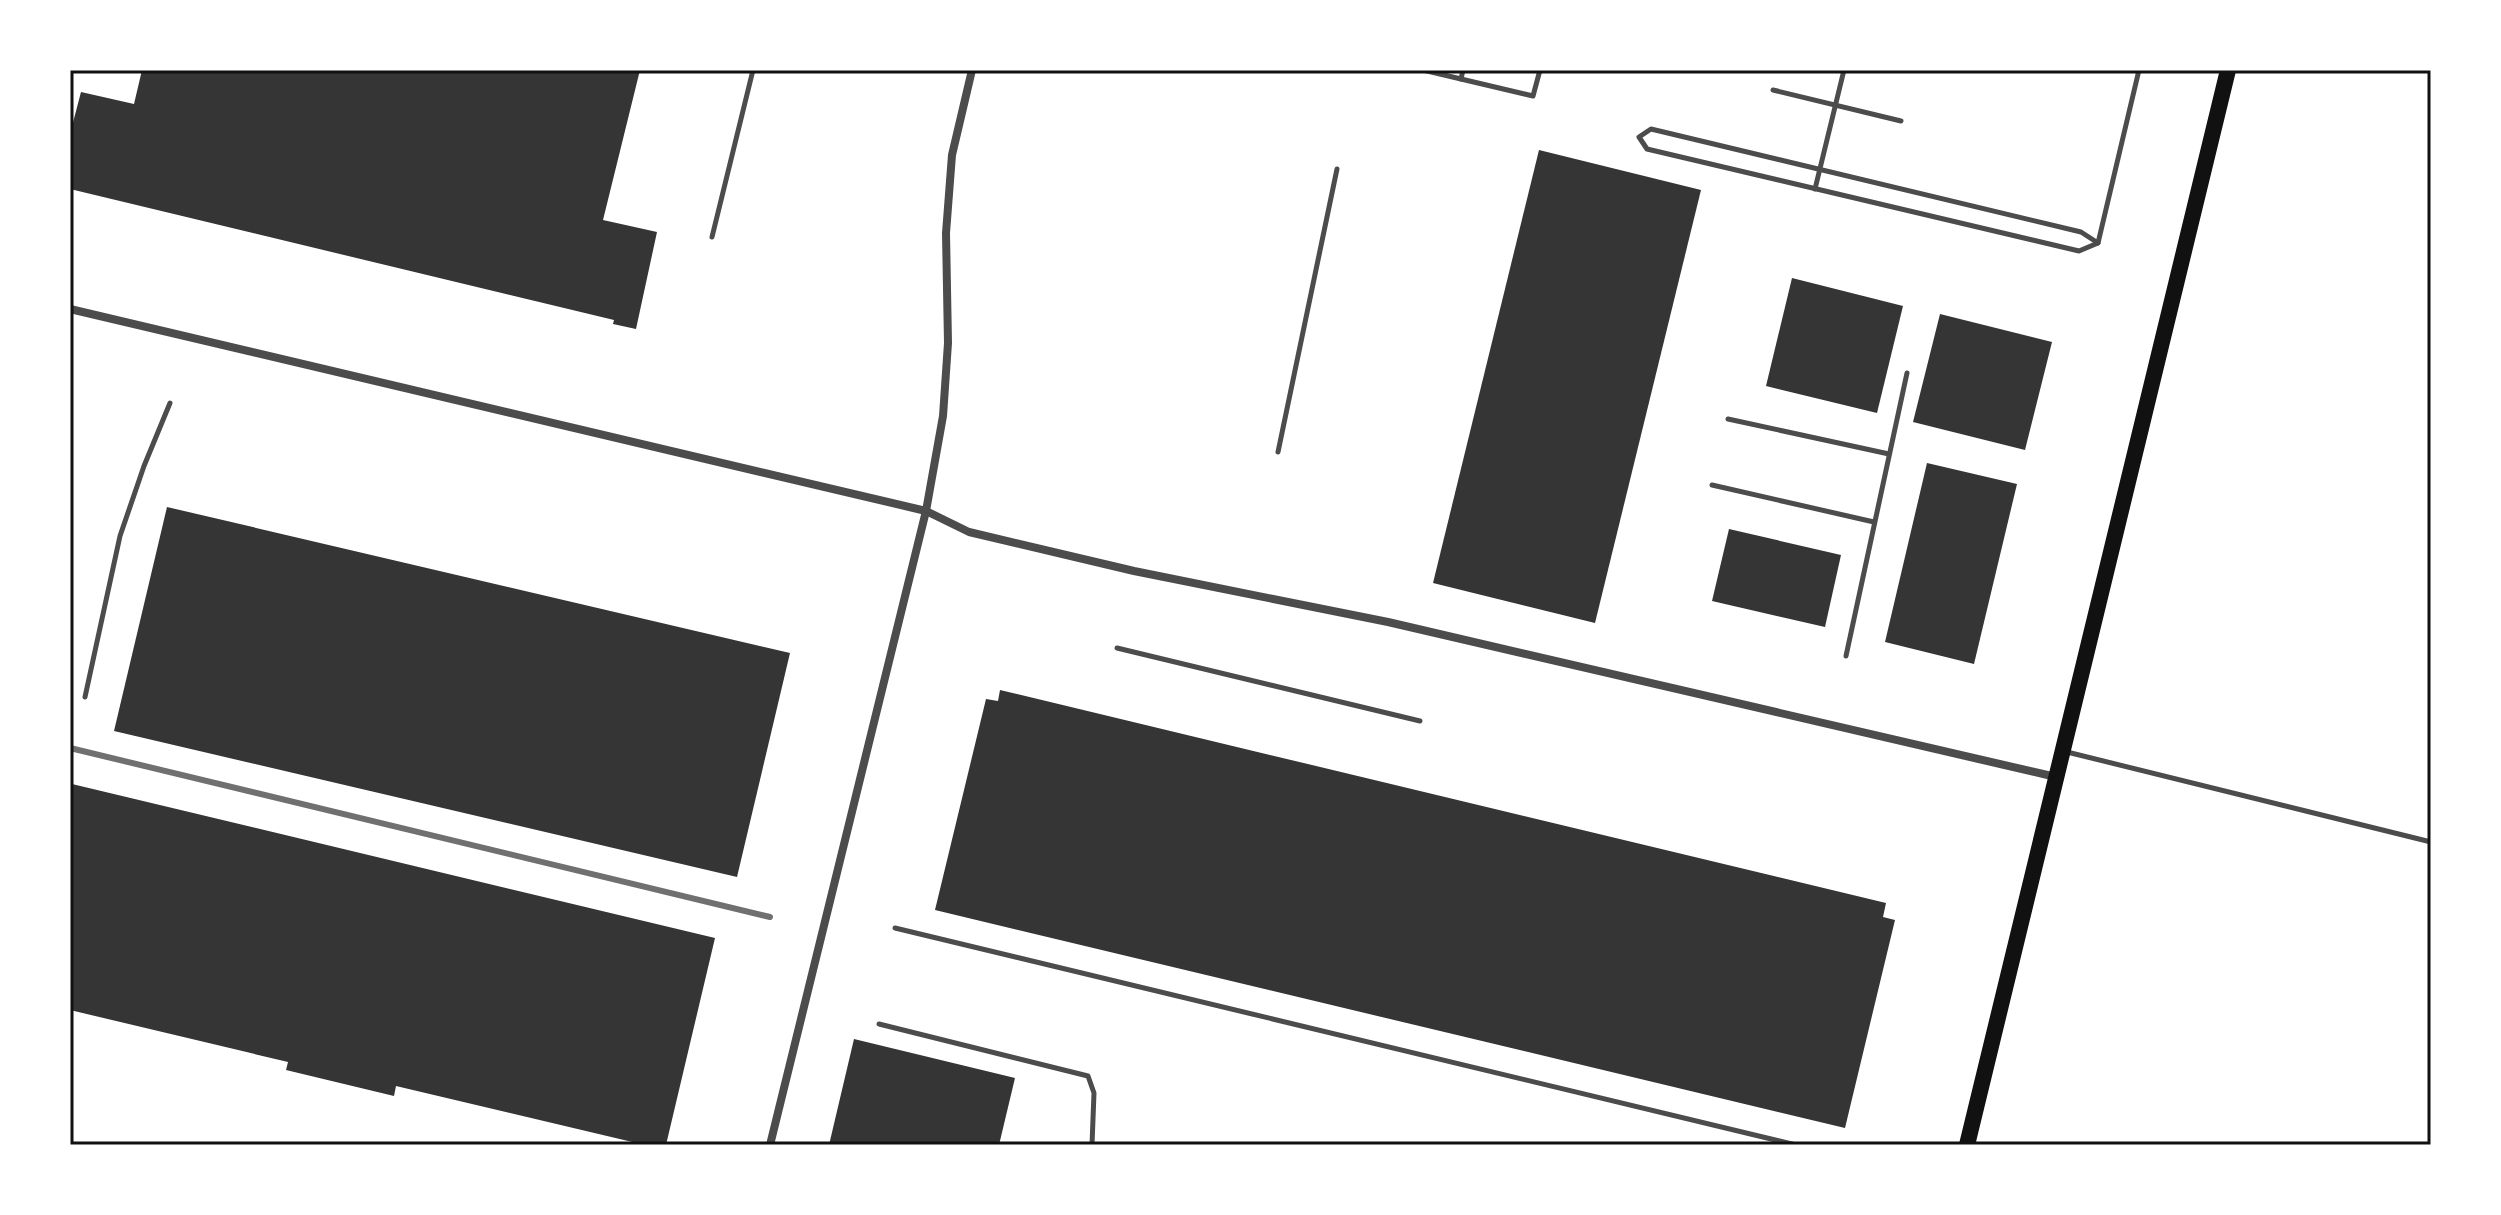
<svg xmlns="http://www.w3.org/2000/svg" width="2501" height="1215" font-family="'Roboto Condensed',sans-serif">
<style>
.building{fill:#353535}
.lines{fill:none;stroke-linecap:round;stroke-linejoin:round}
.service{stroke:#4c4c4c;stroke-width:5}
.minor{stroke:#4c4c4c;stroke-width:8}
.primary{stroke:#111;stroke-width:16}
.rail{stroke:#707070;stroke-width:6}
.neatline{fill:none;stroke:#111;stroke-width:3}
</style>
<rect width="100%" height="100%" fill="#fff"/>
<!-- building -->
<g class="building">
<polygon points="142,70 640,70 603,220 657,232 636,329 613,324 614,320 70,189 70,134 81,92 134,104"/>
<polygon points="1539,150 1701,190 1595,623 1433,583"/>
<polygon points="1792,278 1903,306 1877,413 1766,386"/>
<polygon points="1940,314 2052,342 2025,450 1913,422"/>
<polygon points="1927,463 2017,484 1974,664 1885,642"/>
<polygon points="167,507 790,653 737,877 114,731"/>
<polygon points="1729,529 1841,555 1825,627 1712,601"/>
<polygon points="1000,690 1886,903 1883,917 1895,920 1845,1128 935,910 986,699 998,701"/>
<polygon points="72,784 715,938 666,1145 645,1145 396,1086 394,1096 286,1070 288,1062 70,1010 70,794"/>
<polygon points="854,1039 1015,1078 999,1145 829,1145"/>
</g>
<g class="lines">
<!-- service -->
<g class="service">
<polyline points="1423,70 1461,79 1463,70"/>
<polyline points="1461,79 1533,96 1540,70"/>
<polyline points="1773,90 1901,121"/>
<polygon points="1651,129 2081,232 2098,243 2079,251 1647,149 1639,137"/>
<polyline points="1815,189 1844,70"/>
<polyline points="712,237 753,70"/>
<polyline points="2098,243 2139,70"/>
<polyline points="1728,419 1889,454"/>
<polyline points="1278,452 1337,169"/>
<polyline points="1712,485 1874,522"/>
<polyline points="1117,648 1420,721"/>
<polyline points="1846,656 1907,373"/>
<polyline points="85,697 120,536 144,466 170,403"/>
<polyline points="2067,752 2431,842"/>
<polyline points="895,928 1796,1145"/>
<polyline points="879,1024 1088,1076 1094,1093 1092,1145"/>
</g>
<!-- minor -->
<g class="minor">
<polyline points="70,309 926,511 969,532 1134,571 1388,622 2056,777"/>
<polyline points="770,1145 926,511 943,416 948,343 946,233 952,155 972,70"/>
</g>
<!-- primary -->
<polyline class="primary" points="1967,1145 2228,70"/>
<!-- rail -->
<polyline class="rail" points="70,748 770,917"/>
</g>
<!-- border -->
<rect width="2501" height="1215" fill="none" stroke="#ffffff" stroke-width="144"/>
<rect x="72" y="72" width="2357" height="1071" class="neatline"/>
</svg>
